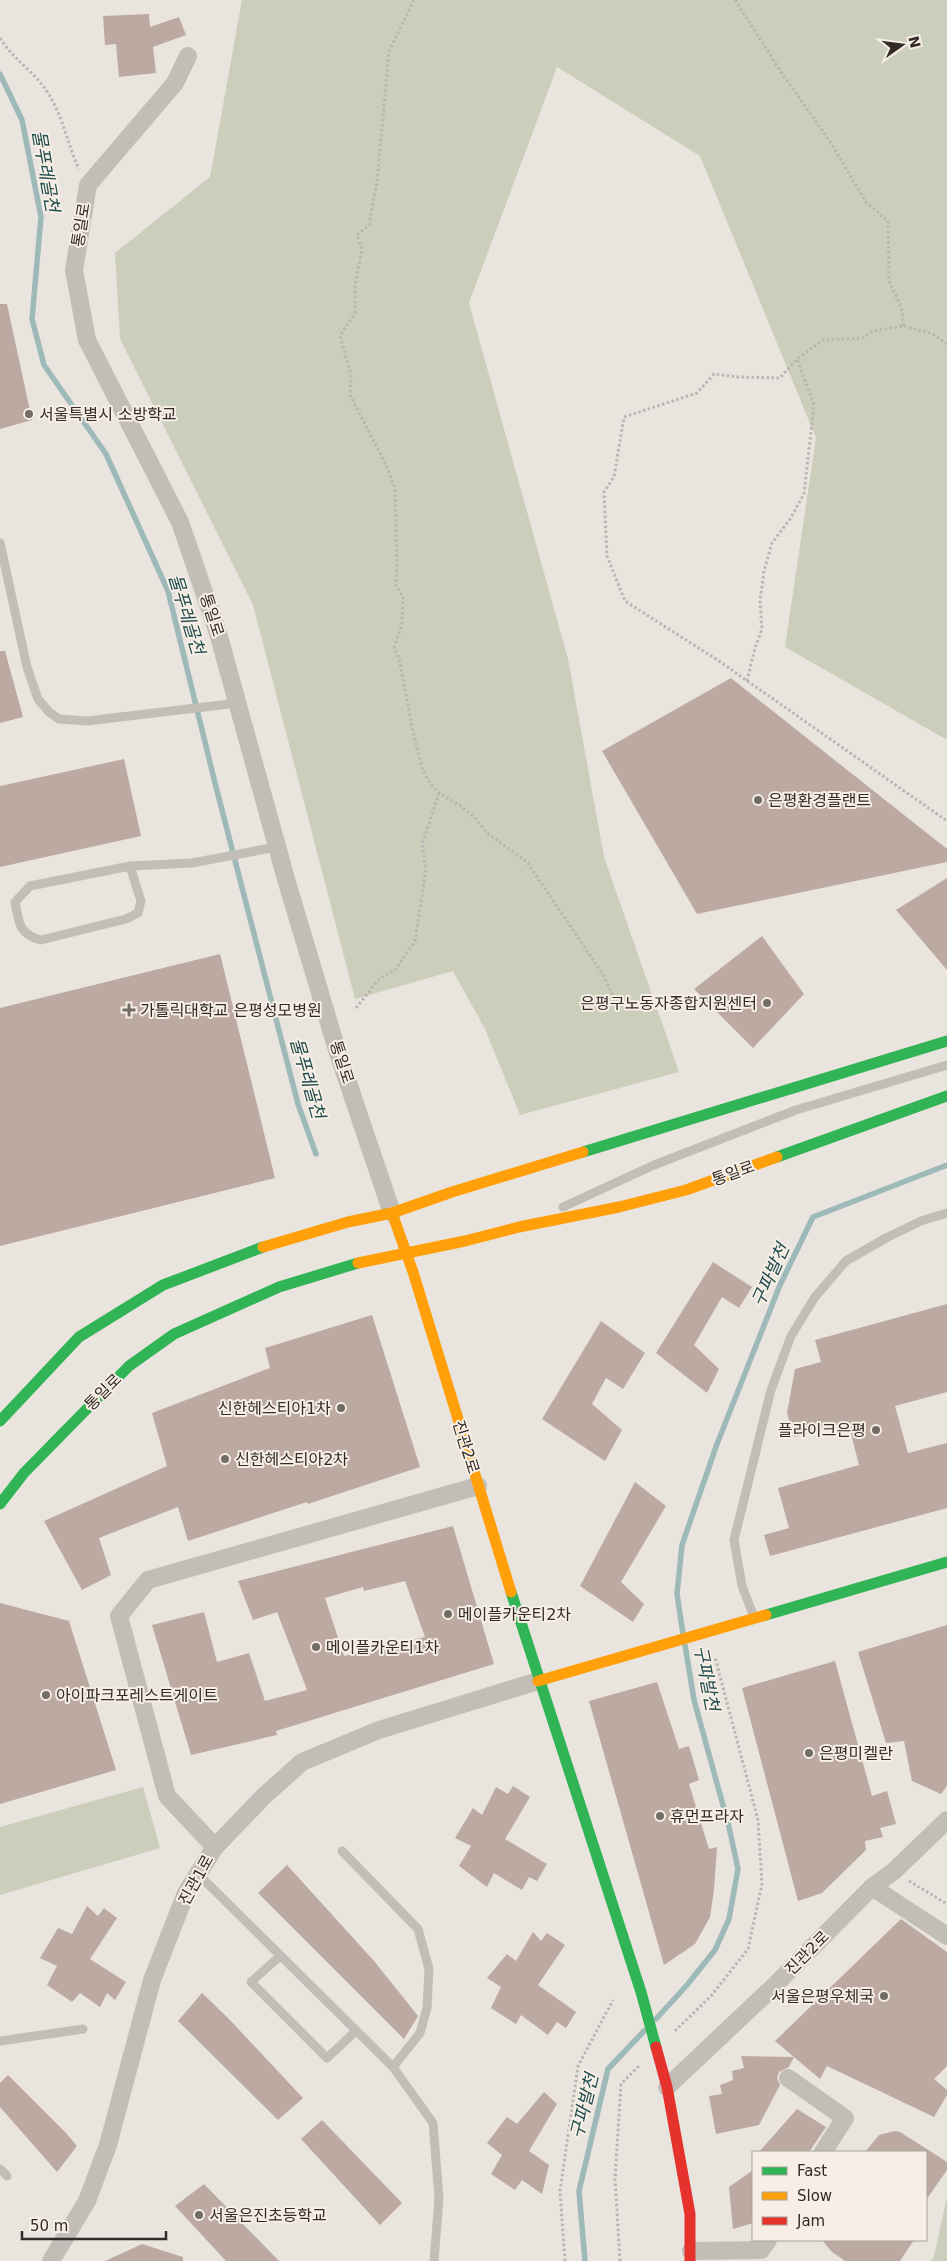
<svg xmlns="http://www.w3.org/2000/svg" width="947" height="2261" font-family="'DejaVu Sans','Noto Sans KR',sans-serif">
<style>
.green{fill:#cbceba}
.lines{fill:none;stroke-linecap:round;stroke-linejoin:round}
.stream{stroke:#9db9b8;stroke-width:5.5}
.building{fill:#bcaaa2;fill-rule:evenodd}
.path{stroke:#bbb5b1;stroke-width:3;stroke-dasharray:2.5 2.5;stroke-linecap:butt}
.lane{stroke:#c3bdb8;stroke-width:9}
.street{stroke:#c3bdb8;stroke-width:18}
.fast{stroke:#30b455;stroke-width:11}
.slow{stroke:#ff9f0a;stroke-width:11}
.jam{stroke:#e5322d;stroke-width:11}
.poi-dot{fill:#726c67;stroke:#f7efe6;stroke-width:2}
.labels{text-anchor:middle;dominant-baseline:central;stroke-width:4;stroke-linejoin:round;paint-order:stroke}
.street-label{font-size:16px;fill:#322b27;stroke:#f7efe6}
.poi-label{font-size:16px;fill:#322b27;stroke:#f7efe6;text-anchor:start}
.water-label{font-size:18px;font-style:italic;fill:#214d4f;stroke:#f7efe6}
</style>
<rect width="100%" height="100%" fill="#eae4de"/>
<!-- green -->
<g class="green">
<polygon points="242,0 947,0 947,740 785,647 816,438 700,156 557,67 469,303 568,659 604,857 679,1072 520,1115 485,1029 453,971 355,999 253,605 120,339 115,253 210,177"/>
<polygon points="143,1787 160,1848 0,1895 0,1827"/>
<polygon points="947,2197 947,2261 931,2261 934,2256"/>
</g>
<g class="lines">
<!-- stream -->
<g class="stream">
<polyline points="0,74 22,120 41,217 32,319 44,365 106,454 168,591 215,783 298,1104 316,1154"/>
<polyline points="683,1634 677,1594 682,1545 717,1444 780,1285 813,1217 947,1165"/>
<polyline points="656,2019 687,1985 715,1950 729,1919 738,1869 729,1827 694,1700 685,1645"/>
<polyline points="585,2261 579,2191 608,2069 644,2031"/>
</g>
</g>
<!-- building -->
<g class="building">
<polygon points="149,14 150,27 179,17 186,35 153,47 156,73 119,77 116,44 105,45 103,16"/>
<polygon points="0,304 7,304 32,420 0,429"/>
<polygon points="0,651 5,651 23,717 0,723"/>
<polygon points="731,678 947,849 947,862 697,914 602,751"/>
<polygon points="124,759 141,836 0,867 0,786"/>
<polygon points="947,878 947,970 896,910"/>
<polygon points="762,936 804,994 753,1048 694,989"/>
<polygon points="220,954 275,1178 0,1246 0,1008"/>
<polygon points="713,1262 752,1287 739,1308 722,1297 694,1345 719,1369 707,1393 656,1353"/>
<polygon points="947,1304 947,1392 895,1406 908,1453 947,1443 947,1508 770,1556 764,1535 789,1528 778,1488 859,1465 848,1422 794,1437 787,1413 795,1369 821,1362 815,1340"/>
<polygon points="372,1315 420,1467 308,1504 307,1502 188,1541 178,1507 99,1538 111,1575 82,1590 44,1521 167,1466 152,1413 270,1368 265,1348"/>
<polygon points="601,1321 645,1353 623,1389 606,1378 592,1404 622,1430 605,1461 542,1419"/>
<polygon points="635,1482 666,1506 621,1582 644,1604 633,1622 580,1586"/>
<path d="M453,1526L494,1664L276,1731L277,1735L191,1755L152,1625L204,1612L217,1662L249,1653L265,1701L307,1690L277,1612L253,1620L238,1581ZM405,1581L425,1637L344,1656L325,1598L363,1587L364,1591Z"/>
<polygon points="0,1603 69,1621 116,1770 0,1804"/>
<polygon points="947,1625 947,1786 941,1794 912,1781 904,1741 886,1743 858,1652"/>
<polygon points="835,1661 872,1796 887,1791 896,1824 880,1828 883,1837 865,1841 866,1850 822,1893 798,1901 742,1688"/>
<polygon points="657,1682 679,1749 689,1746 699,1780 689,1784 709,1849 717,1847 714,1890 710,1917 695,1944 664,1965 589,1701"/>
<polygon points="513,1786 530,1797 505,1839 547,1864 537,1881 529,1877 522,1890 494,1873 487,1887 459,1866 471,1846 455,1838 473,1808 482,1815 496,1787 508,1794"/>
<polygon points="287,1865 374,1961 418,2016 404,2039 258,1893"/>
<polygon points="87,1906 98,1916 104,1908 117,1918 90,1959 126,1982 115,2000 107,1993 100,2007 80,1993 72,2002 47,1985 57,1966 40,1958 58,1928 72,1934"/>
<polygon points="901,1919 947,1952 947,2066 934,2079 947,2090 947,2095 934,2117 827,2066 820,2079 794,2057 789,2067 779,2072 777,2078 780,2085 759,2125 716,2134 709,2096 722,2094 720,2085 733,2080 732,2071 744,2068 741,2056 794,2057 775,2041"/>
<polygon points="533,1932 541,1941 547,1933 565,1945 538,1985 576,2012 566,2028 557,2022 548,2035 521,2015 516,2024 491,2008 501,1987 487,1978 507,1954 516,1961"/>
<polygon points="202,1993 228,2018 303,2098 278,2120 178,2021"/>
<polygon points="8,2075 66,2133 77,2146 57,2172 0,2107 0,2083"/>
<polygon points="544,2092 557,2104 529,2151 549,2165 542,2194 522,2180 515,2190 491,2174 502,2155 487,2143 507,2117 517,2124"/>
<polygon points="797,2109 826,2127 809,2152 759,2152"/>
<polygon points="322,2120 402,2203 380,2225 301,2139"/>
<polygon points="895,2131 900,2132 947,2162 947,2170 926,2200 926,2152 865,2152 879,2135"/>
<polygon points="753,2170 753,2223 733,2229 729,2187"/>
<polygon points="204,2184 279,2261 226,2261 175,2206"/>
<polygon points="822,2240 914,2240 900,2261 845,2261 832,2252"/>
<polygon points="142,2244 183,2257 183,2261 105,2261"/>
</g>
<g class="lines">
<!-- path -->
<g class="path">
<polyline points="414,0 389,51 377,182 369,225 357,235 362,249 355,286 355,313 340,336 351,375 350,395 386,465 395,488 397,569 395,584 403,597 402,624 394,648 399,658 412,727 422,768 428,780 439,793 461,806 476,819 487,833 527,862 604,976 614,998"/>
<polyline points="735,0 783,75 829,140 866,202 888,221 889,281 901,307 904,326 873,331 862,338 823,340 797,359 780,378 739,377 714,374 697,393 624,417 614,477 604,492 607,556 625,601 719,661 947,821"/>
<path d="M0,38C12,58 33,71 46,90C63,114 67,144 79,169"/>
<polyline points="904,326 933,334 947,344"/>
<polyline points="747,681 755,648 762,629 760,601 764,571 772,543 790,519 804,494 814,405 797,359"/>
<polyline points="356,1008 379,979 396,969 415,941 426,869 422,845 439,793"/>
<polyline points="909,1881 947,1904"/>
<polyline points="675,2031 711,1996 748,1949 762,1884 758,1820 715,1657"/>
<polyline points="565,2261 560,2191 578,2066 613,2000"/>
<polyline points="620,2261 615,2179 621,2084 640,2065"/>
</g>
<!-- lane -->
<g class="lane">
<polyline points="0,543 27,667 38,699 49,712 59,719 87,721 238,703"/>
<path d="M130,866L141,901L138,913L126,919L41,940C18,934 19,922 15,902L30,886L130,866L192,863L276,847"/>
<polyline points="563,1207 654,1165 796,1110 947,1065"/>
<polyline points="754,1617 742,1586 734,1540 771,1390 791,1336 815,1297 846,1261 886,1238 921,1221 947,1213"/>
<polyline points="342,1851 418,1929 429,1969 427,2008 420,2033 393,2067"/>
<polyline points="197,1873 393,2067 433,2123 439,2198 434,2261"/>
<polyline points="280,1956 251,1982 327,2058 356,2031"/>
<polyline points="0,2041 83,2029"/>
<polyline points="0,2169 7,2176"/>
</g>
<!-- street -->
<g class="street">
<polyline points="188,56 175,83 88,185 74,270 87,340 180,522 218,633 286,879 337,1050 392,1213"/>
<polyline points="215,1847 167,1796 119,1616 148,1580 478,1486"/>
<polyline points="872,1887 947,1936"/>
<polyline points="788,2078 845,2118 823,2152"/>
<polyline points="667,2087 773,1987 872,1887 894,1871 947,1820"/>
<polyline points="691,2251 761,2250 768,2240"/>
<polyline points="51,2261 87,2201 108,2145 152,1980 186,1893 215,1847 264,1796 302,1762 379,1730 538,1681"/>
</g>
<!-- fast -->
<g class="fast">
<polyline points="583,1152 947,1041"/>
<polyline points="777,1157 947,1096"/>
<polyline points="0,1421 79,1337 163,1285 263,1247"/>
<polyline points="0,1504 24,1473 129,1366 174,1334 279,1287 358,1263"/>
<polyline points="511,1592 641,1992 656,2047"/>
<polyline points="766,1615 947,1562"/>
</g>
<!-- slow -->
<g class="slow">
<polyline points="392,1213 413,1272 511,1592"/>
<polyline points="263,1247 348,1222 392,1213 452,1192 583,1152"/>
<polyline points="358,1263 465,1241 519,1227 619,1207 686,1190 777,1157"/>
<polyline points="538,1681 766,1615"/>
</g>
<!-- jam -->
<polyline class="jam" points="656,2047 667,2087 690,2214 690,2261"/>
</g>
<!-- markers -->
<g class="poi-dot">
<circle cx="29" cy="414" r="5"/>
<circle cx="758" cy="800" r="5"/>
<circle cx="767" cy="1003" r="5"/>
<path d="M126.5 1002.5h5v5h5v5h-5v5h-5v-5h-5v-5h5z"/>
<circle cx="341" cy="1408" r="5"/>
<circle cx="876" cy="1430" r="5"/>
<circle cx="225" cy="1459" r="5"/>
<circle cx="448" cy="1614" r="5"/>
<circle cx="316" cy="1647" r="5"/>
<circle cx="46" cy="1695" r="5"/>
<circle cx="809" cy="1753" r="5"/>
<circle cx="660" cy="1816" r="5"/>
<circle cx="884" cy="1996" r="5"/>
<circle cx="199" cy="2215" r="5"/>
</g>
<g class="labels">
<!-- street labels -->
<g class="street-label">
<text transform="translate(81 225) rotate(-81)">통일로</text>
<text transform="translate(212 615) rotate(72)">통일로</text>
<text transform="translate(342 1062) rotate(72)">통일로</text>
<text transform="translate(733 1173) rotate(-20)">통일로</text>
<text transform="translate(103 1392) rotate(-45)">통일로</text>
<text transform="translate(466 1447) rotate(73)">진관2로</text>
<text transform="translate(196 1880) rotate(-61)">진관1로</text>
<text transform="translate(807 1953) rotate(-45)">진관2로</text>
</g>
<!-- poi labels -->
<g class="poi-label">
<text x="39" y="414">서울특별시 소방학교</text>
<text x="768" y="800">은평환경플랜트</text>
<text x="757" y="1003" text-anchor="end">은평구노동자종합지원센터</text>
<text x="140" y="1010">가톨릭대학교 은평성모병원</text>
<text x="331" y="1408" text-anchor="end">신한헤스티아1차</text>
<text x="866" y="1430" text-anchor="end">플라이크은평</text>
<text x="235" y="1459">신한헤스티아2차</text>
<text x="458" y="1614">메이플카운티2차</text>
<text x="326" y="1647">메이플카운티1차</text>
<text x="56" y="1695">아이파크포레스트게이트</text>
<text x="819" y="1753">은평미켈란</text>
<text x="670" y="1816">휴먼프라자</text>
<text x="874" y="1996" text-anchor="end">서울은평우체국</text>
<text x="209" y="2215">서울은진초등학교</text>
</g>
<!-- water labels -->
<g class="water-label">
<text transform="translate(46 171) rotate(80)">물푸레골천</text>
<text transform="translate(187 614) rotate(73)">물푸레골천</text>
<text transform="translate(308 1078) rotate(74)">물푸레골천</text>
<text transform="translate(770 1275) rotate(-66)">구파발천</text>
<text transform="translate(707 1678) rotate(79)">구파발천</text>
<text transform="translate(584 2106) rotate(-76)">구파발천</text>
</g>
</g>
<!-- legend -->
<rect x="752" y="2151" width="175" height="90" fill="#f7efe6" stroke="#a8a19a"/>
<rect x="762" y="2167" width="25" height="8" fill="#30b455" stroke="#a8a19a"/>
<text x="797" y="2176" font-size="15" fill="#322b27">Fast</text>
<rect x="762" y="2192" width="25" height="8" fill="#ff9f0a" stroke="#a8a19a"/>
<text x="797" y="2201" font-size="15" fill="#322b27">Slow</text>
<rect x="762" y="2217" width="25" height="8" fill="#e5322d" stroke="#a8a19a"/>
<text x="797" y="2226" font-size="15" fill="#322b27">Jam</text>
<!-- north arrow -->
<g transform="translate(902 45) rotate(76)" stroke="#f7efe6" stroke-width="4" paint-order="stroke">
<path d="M0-4L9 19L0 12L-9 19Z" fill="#322b27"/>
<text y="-8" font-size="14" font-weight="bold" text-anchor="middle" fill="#322b27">N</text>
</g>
<!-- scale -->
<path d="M22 2231v8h144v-8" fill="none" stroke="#322b27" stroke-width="2.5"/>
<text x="30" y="2231" font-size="15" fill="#322b27" stroke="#f7efe6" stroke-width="4" paint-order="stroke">50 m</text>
</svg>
